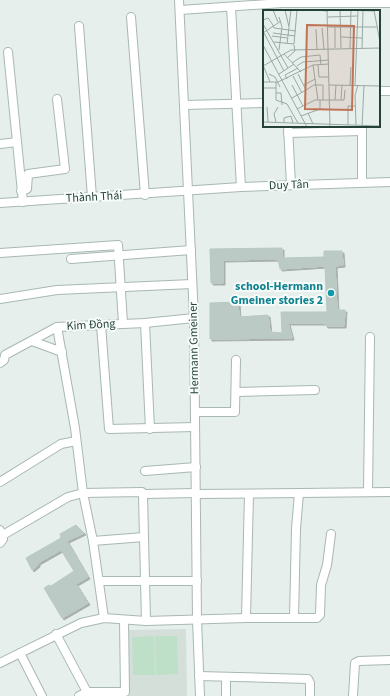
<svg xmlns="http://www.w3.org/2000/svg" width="390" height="696" font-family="'Source Sans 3',sans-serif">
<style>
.built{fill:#d4dfda}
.green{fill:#bfe0c8}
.building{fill:#bbcac4;stroke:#b8c9c2;filter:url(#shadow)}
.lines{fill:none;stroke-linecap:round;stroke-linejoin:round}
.minor-casing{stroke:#a8b8b2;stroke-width:10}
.minor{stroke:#fff;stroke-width:8}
.culture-dot{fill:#0f9aa8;stroke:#f7fbf9;stroke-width:1.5}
.labels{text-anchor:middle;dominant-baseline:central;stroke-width:4;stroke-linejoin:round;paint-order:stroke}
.street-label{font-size:12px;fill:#24423a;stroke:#f7fbf9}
.culture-label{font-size:12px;font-weight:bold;fill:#0d838f;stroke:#f7fbf9;text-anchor:end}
.inset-road{fill:none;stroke:#98aaa4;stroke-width:1}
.view{fill:#c07456;fill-opacity:0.15;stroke:#c07456;stroke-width:2}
.inset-edge{fill:none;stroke:#24423a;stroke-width:2}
</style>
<defs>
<filter id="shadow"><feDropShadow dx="2" dy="2" stdDeviation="0" flood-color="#0004"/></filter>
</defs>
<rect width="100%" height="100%" fill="#e6efeb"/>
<!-- built -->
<polygon class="built" points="186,629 187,696 88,696 127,694 127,630"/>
<!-- green -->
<g class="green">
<polygon points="154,636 155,675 133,675 132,637"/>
<polygon points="155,636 177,636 178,674 156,675"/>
</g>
<!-- building -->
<g class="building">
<polygon points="282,248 282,258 324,257 324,251 342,251 343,265 335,266 337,310 345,310 344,326 326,326 324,323 288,323 292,338 210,339 210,303 238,302 239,317 268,315 270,332 282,333 281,312 327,312 325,266 280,269 278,259 223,260 223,283 211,283 210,249"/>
<polygon points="76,525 84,533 67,541 88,577 76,584 88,603 62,618 44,588 49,585 51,586 74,571 61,550 38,563 38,565 32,570 26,558 61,538 60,534"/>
</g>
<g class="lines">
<defs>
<g id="minor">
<polyline points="179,0 194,318 197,619 200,696"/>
<polyline points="231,7 241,187"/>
<polyline points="180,10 282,3 390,3"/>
<polyline points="131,17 145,195"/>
<polyline points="79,26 92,197"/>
<polyline points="8,52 23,202"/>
<polyline points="379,91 390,91"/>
<polyline points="184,105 264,103"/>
<polyline points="288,126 291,185"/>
<polyline points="362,127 362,182"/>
<polyline points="288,133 362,131"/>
<polyline points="0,144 17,142"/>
<polyline points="21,191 27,189 28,174 65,169 57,99"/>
<polyline points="0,203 241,187 390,182"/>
<polyline points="0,253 118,245 123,323"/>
<polyline points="71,259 191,250"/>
<polyline points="0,299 57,290 192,284"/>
<polyline points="145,323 150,429"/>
<polyline points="101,325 109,429 195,427"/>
<polyline points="57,327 75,428 83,493 93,541 104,618"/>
<polyline points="32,341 62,352"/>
<polyline points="0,363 4,360 5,355 57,327 145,323 194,318"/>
<polyline points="237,392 315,390"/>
<polyline points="195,412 235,412 236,360"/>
<polyline points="145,471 196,467"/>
<polyline points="0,482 61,444 76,441"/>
<polyline points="368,492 370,337"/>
<polyline points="143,494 196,493"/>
<polyline points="196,494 390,492"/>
<polyline points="0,530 3,539 0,543"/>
<polyline points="3,535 68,497 83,493 142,492 143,495 146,621"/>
<polyline points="93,541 144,537"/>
<polyline points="100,581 197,581"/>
<polyline points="246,618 249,494"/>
<polyline points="294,618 296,529 299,493"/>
<polyline points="56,634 87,692"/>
<polyline points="20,653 42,696"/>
<polyline points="0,663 81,623 104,618 146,621 246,618 317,618 320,615 321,585 327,565 331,534"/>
<polyline points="199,676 308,679 310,683 310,696"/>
<polyline points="79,696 87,692 125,692 124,620"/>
<polyline points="226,696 226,677"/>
<polyline points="353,696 355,663 359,661 390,660"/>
</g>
</defs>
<!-- minor casing -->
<use href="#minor" class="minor-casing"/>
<!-- minor -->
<use href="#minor" class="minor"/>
</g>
<!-- markers -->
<circle class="culture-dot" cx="331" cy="293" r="4"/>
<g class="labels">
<!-- street labels -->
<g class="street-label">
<text transform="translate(289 185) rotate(-2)">Duy Tân</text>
<text transform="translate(94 197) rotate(-3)">Thành Thái</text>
<text transform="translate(91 325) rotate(-3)">Kim Đồng</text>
<text transform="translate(194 348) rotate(-91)">Hermann Gmeiner</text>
</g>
<!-- culture labels -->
<g class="culture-label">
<text x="323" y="286">school-Hermann<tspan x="323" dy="14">Gmeiner stories 2</tspan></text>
</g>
</g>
<!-- overview -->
<g transform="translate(263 10)">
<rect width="117" height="117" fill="#e6efeb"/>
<path class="inset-road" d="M10,0L15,12M22,0L26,17L24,34M50,0L65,1M64,0L67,117M77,0L78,38M83,0L111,1M111,0L117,32M65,7L94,6M0,10L5,8L10,15M0,14L25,58M10,15L11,18L33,21M26,16L28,0M65,17H114M72,17V38M59,18L61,39M53,19L54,39M0,23L18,11M1,23L21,61M10,23L32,26M9,26L24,28M78,27L99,28M11,32L31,34L34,0M0,35L44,117M87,38L88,0M99,38L100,0M16,40L19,17L16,7M21,44L38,62M24,48L32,41L31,35M29,53L38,47L57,45L58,55M0,55L7,72M50,55L55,90M55,55L56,67H66M0,56L28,40L117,38M34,56L40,52L66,50M6,64L12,67L17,77M16,64L31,54M30,66L39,83M24,69L22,65L35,58M0,72H15L50,55L66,54M13,72V90L24,94L35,113M29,75L40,96M41,75L52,69M66,75L117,76M87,75L88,57M92,75L95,0M0,78H13M43,80L51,75H60V90M13,83H18L19,95M29,88L43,80L35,64M72,90L73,75M78,90L79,75M4,97L5,112M34,99L52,90H81L82,80M45,103L50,114M38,106L57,99V90M0,112L117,116M13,112L11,104L15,97M21,113V108L28,106L30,113M85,115V96H92M93,115L92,85L95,75M99,117L101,75"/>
<path class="view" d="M44,15L91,16L89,100L42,99Z"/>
<rect width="117" height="117" class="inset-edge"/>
</g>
</svg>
